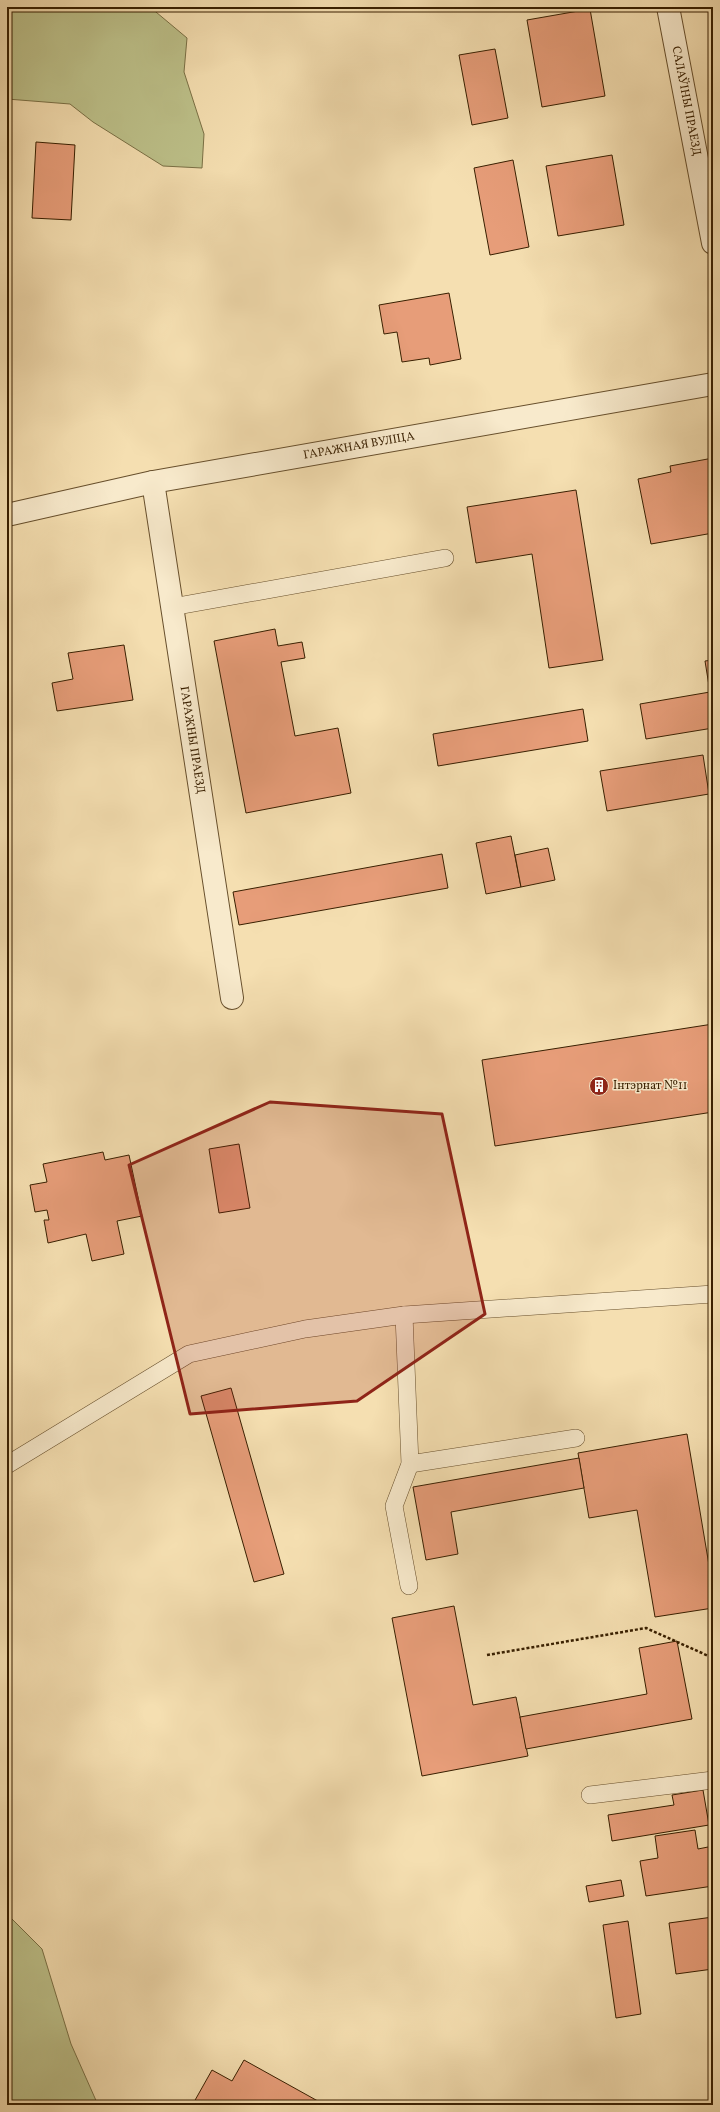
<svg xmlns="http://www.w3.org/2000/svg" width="720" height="2112" font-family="Vollkorn,serif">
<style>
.green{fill:#bdc18a;stroke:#7a7045}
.building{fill:#e79d79;stroke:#381f00}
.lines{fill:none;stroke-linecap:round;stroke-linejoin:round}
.lane-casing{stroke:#674f2c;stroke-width:18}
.street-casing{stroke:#674f2c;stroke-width:24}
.path{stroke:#381f00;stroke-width:2.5;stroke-dasharray:3 2;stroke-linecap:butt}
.lane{stroke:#f8eacc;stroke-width:17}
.street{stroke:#f8eacc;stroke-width:22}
.marked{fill:#8f2418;fill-opacity:0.2;stroke:#8f2418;stroke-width:3;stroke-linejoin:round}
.labels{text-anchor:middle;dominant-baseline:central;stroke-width:3;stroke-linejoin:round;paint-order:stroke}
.street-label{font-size:12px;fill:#381f00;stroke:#f8eacc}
.poi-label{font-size:12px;fill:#381f00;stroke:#f8eacc;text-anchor:start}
</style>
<rect width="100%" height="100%" fill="#f5dfb1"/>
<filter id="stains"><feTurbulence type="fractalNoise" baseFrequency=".005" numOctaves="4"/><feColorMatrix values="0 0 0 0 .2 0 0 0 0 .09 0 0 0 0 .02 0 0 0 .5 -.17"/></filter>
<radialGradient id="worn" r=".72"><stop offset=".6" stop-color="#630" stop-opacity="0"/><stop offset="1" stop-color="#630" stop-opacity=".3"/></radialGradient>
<!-- green -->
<g class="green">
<polygon points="7,7 150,7 187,38 184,72 204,134 202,168 163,166 93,122 70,104 7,99"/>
<polygon points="7,1914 42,1949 71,2044 98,2105 7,2105"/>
</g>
<!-- building -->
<g class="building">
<polygon points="590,9 605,96 542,107 527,20"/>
<polygon points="495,49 508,118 472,125 459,55"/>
<polygon points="36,142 75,145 71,220 32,218"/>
<polygon points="612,155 624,225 558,236 546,166"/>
<polygon points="513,160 529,247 490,255 474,168"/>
<polygon points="449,293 461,359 430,365 429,358 402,362 397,332 384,334 379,305"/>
<polygon points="713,458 713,533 651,544 638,479 671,472 670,466"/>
<polygon points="576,490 603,660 549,668 532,554 476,563 467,507"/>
<polygon points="275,629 278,646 302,642 305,658 281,662 295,736 338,728 351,793 246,813 214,641"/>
<polygon points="124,645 133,700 57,711 52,683 73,679 68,653"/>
<polygon points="713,660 713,728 646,739 640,704 710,692 705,661"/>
<polygon points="583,709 588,741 438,766 433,734"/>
<polygon points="703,755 709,794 607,811 600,771"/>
<polygon points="511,836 521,887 486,894 476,843"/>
<polygon points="548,848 555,880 521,887 515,855"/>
<polygon points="442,854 448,888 239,925 233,892"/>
<polygon points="713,1024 713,1112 495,1146 482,1060"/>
<polygon points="239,1144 250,1208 219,1213 209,1149"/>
<polygon points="103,1152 105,1160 129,1155 142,1216 117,1221 124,1254 92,1261 86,1234 48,1243 44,1220 49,1220 47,1210 35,1212 30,1185 47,1182 43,1164"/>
<polygon points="231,1388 284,1574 254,1582 201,1396"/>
<polygon points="687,1434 713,1589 713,1608 655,1617 637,1510 589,1518 578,1453"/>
<polygon points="579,1458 584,1488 451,1512 458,1554 426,1560 413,1487"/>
<polygon points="454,1606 473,1705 516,1697 528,1756 422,1776 392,1618"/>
<polygon points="677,1641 692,1719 526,1749 520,1717 647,1694 639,1648"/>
<polygon points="703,1790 709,1825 612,1841 608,1815 674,1805 672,1795"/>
<polygon points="695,1830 698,1849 713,1846 713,1886 646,1896 640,1861 658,1858 655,1836"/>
<polygon points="621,1880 624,1896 589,1902 586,1886"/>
<polygon points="713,1917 713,1969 676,1974 669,1923"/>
<polygon points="628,1921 641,2014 616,2018 603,1925"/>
<polygon points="244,2060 325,2105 199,2105 194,2102 212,2070 232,2081"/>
</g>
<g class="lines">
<defs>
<g id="lane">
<polyline points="172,607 445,558"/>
<polyline points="404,1315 410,1464 394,1506 409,1586"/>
<polyline points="410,1464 576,1438"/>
<polyline points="7,1465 189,1354 305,1329 404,1315 713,1294"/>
<polyline points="590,1795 713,1780"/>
</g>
<g id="street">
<polyline points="668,7 713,243"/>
<polyline points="153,482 232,998"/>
<polyline points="7,515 153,482 713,384"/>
</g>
</defs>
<!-- lane casing -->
<use href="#lane" class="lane-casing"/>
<!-- street casing -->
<use href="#street" class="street-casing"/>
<!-- path -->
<polyline class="path" points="487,1655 646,1628 713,1658"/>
<!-- lane -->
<use href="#lane" class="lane"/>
<!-- street -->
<use href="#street" class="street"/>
</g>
<!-- marked area -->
<path class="marked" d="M270,1102L442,1114L485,1314L357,1401L190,1414L129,1165Z"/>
<!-- icons -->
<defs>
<symbol id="building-disc" viewBox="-11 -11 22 22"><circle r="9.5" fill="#8f2418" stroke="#f8eacc"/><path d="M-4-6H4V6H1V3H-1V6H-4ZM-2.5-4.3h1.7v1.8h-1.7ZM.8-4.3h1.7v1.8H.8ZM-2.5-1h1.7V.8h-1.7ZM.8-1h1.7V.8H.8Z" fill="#fff"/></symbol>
</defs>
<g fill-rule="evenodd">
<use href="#building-disc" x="588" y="1075" width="22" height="22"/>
</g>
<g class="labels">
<!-- street labels -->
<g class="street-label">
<text transform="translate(686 101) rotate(79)">САЛАЎІНЫ ПРАЕЗД</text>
<text transform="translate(359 446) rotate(-10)">ГАРАЖНАЯ ВУЛІЦА</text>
<text transform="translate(192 740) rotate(81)">ГАРАЖНЫ ПРАЕЗД</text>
</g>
<!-- poi labels -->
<g class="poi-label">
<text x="613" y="1086">Інтэрнат №11</text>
</g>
</g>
<!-- margin -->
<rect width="720" height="2112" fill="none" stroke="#f5dfb1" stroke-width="24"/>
<rect x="8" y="8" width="704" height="2096" fill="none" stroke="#381f00" stroke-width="2"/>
<rect x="12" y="12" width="696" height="2088" fill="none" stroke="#381f00"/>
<rect width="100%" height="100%" filter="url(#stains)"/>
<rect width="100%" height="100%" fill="url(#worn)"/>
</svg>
